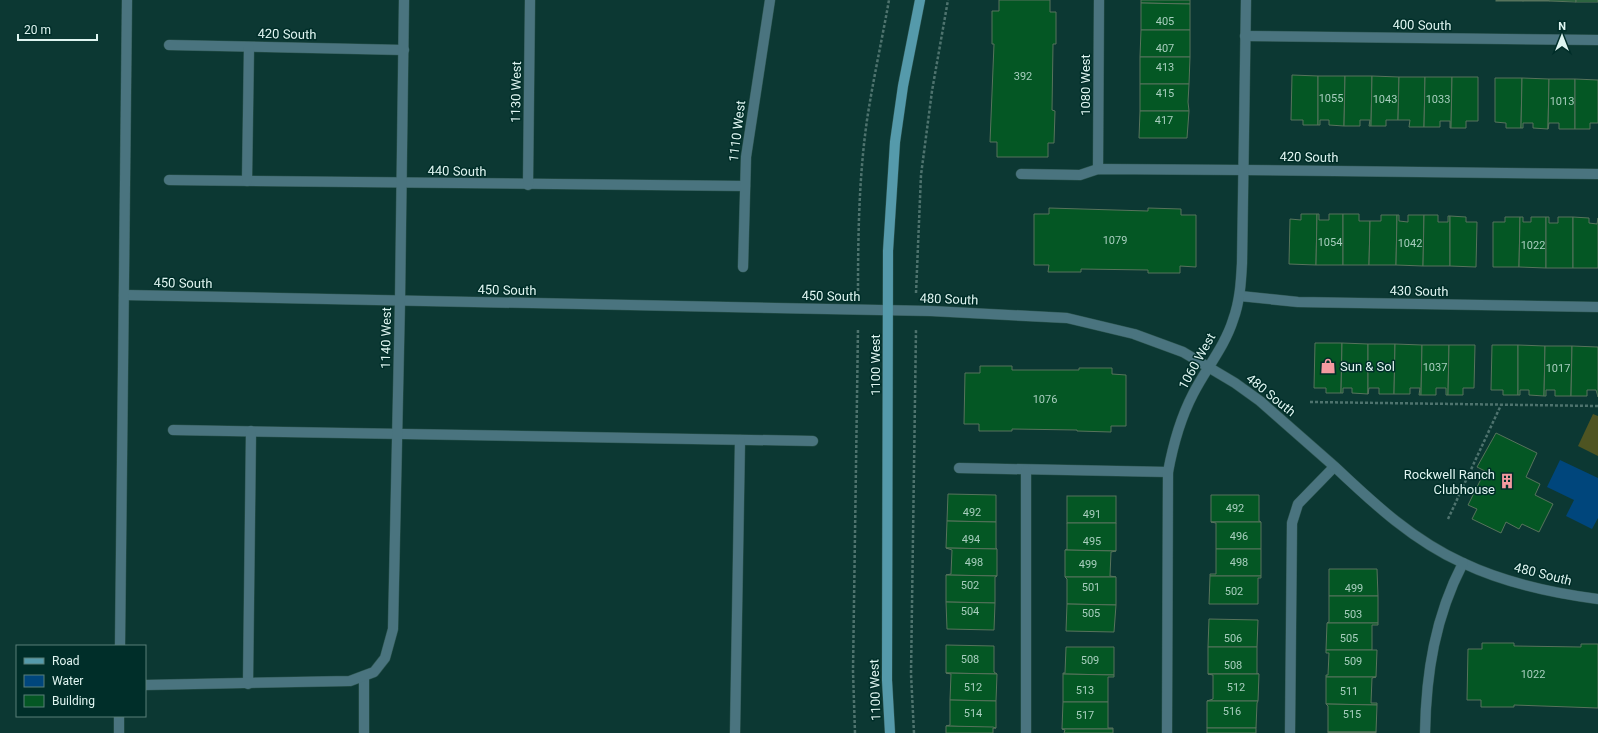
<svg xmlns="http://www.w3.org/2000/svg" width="1598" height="733" font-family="Roboto,sans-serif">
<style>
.green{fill:#4e5422}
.water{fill:#00467c}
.building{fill:#045724;stroke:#57735c}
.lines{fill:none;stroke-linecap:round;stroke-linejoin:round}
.lane-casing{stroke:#2e5651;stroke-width:11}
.street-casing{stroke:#2e5651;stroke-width:11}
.secondary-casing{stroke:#2e5651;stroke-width:11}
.path{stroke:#4e736e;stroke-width:2.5;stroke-dasharray:3 2;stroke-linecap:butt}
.lane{stroke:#4a747f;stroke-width:10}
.street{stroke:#4a747f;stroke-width:10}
.secondary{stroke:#559aab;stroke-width:10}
.labels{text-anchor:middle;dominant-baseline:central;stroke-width:3;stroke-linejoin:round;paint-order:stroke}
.number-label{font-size:11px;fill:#a8cebe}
.street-label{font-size:13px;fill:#dff5f1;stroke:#002e29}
.poi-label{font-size:13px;fill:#dff5f1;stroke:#002e29;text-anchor:start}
</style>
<rect width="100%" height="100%" fill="#0c3833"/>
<!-- green -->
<polygon class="green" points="1593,414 1598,416 1598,456 1578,446"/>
<!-- water -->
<polygon class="water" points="1560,460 1598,478 1598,518 1592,529 1566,516 1574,500 1547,487"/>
<!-- building -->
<g class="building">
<polygon points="999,0 1050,0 1050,12 1056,12 1056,44 1053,44 1052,110 1055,111 1054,143 1048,143 1048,157 997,157 997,142 990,142 994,44 992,44 992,11 999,11"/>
<polygon points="1141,0 1190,0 1190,4 1141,3"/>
<rect x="1496" y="0" width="27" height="1"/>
<rect x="1523" y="0" width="26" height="1"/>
<polygon points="1549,0 1576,0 1576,2 1549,1"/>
<rect x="1576" y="0" width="22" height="2"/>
<polygon points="1141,3 1190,4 1190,30 1141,30"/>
<polygon points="1141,30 1190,30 1190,57 1140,57"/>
<polygon points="1140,57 1190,57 1189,84 1140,84"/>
<polygon points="1292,75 1318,76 1318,125 1303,125 1303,120 1291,120"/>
<polygon points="1318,76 1345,76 1344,126 1329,125 1329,120 1320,120 1320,125 1318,125"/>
<polygon points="1345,76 1372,76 1371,126 1369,126 1370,120 1360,120 1360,126 1344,126"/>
<polygon points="1372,76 1399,77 1398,120 1386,120 1386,126 1371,126"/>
<polygon points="1399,77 1425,77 1424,127 1409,127 1410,120 1398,120"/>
<polygon points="1425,77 1452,77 1451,128 1450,128 1450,121 1440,121 1440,127 1424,127"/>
<polygon points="1452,77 1478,77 1478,121 1466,121 1466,128 1451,128"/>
<polygon points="1495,78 1522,78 1521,128 1506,128 1506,123 1495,122"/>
<polygon points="1522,78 1549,79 1548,129 1533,128 1533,123 1523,123 1523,128 1521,128"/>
<polygon points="1549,79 1575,79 1575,129 1559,129 1559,123 1549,123 1548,129"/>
<polygon points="1575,79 1598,80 1598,123 1590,123 1590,129 1575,129"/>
<polygon points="1140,84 1189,84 1188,102 1189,111 1140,111"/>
<polygon points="1140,111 1189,111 1187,138 1139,138"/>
<polygon points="1049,208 1148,211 1148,208 1181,209 1181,215 1196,215 1196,267 1180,266 1180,273 1148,273 1148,270 1081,269 1081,272 1048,272 1049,265 1034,265 1034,214 1049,214"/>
<polygon points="1301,214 1317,214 1316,265 1289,264 1290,219 1301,220"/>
<polygon points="1317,214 1319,214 1319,220 1329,220 1329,214 1343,214 1343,265 1316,265"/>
<polygon points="1343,214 1359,214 1359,221 1370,221 1369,265 1343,265"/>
<polygon points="1381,215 1397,215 1396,265 1369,265 1370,221 1381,221"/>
<polygon points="1397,215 1399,215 1399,221 1408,222 1408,215 1424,215 1423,266 1396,265"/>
<polygon points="1424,215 1438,215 1438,222 1448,222 1448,216 1450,216 1450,266 1423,266"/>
<polygon points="1450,216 1466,217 1466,222 1477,222 1476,267 1450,266"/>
<polygon points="1505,217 1520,217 1519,267 1493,267 1493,222 1505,222"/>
<polygon points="1520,217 1523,217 1523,222 1531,222 1531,217 1546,217 1546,268 1519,267"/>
<polygon points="1546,217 1549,217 1549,223 1558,223 1558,217 1573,217 1573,268 1546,268"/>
<polygon points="1573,217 1589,218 1589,223 1597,224 1598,218 1598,268 1573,268"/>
<polygon points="1315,343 1342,343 1341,393 1326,393 1326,388 1314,388"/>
<polygon points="1342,343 1368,344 1368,394 1352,393 1352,388 1343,388 1343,393 1341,393"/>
<polygon points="1368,344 1395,344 1394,394 1379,394 1379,388 1369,388 1368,394"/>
<polygon points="1395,344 1422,345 1421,395 1419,395 1420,388 1410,388 1410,394 1394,394"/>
<polygon points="1422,345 1449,345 1448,395 1446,395 1446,388 1436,388 1436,395 1421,395"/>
<polygon points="1449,345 1475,345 1474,388 1463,388 1463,395 1448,395"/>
<polygon points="1492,345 1518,345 1518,395 1503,395 1503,390 1491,390"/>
<polygon points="1518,345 1545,346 1544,396 1529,395 1529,390 1520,390 1520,395 1518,395"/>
<polygon points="1545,346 1572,346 1571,396 1555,396 1555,390 1546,390 1546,396 1544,396"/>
<polygon points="1572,346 1598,347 1598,397 1596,390 1587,390 1587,396 1571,396"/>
<polygon points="980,366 1012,366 1012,370 1079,370 1079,368 1112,368 1112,374 1126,375 1126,426 1111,426 1111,432 1077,431 1077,430 1012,429 1012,431 979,431 979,424 964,424 965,373 980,373"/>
<polygon points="1496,433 1537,453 1526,477 1540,484 1535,495 1553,504 1539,532 1522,524 1519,529 1506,522 1501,533 1472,519 1477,509 1468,505 1485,471 1477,467"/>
<polygon points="948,494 996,495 996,522 947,521"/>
<polygon points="1211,495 1259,495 1259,521 1261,522 1211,522"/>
<rect x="1067" y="496" width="49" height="27"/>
<polygon points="947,521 996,522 996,548 997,549 946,548"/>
<polygon points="1211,522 1261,522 1261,549 1216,549 1216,523"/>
<polygon points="1067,523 1116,523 1116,551 1065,550 1067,550"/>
<polygon points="946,548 997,549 997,576 946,575 951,574 952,550"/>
<polygon points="1216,549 1261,549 1261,576 1210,576 1210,574 1216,574"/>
<polygon points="1065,550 1116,551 1111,552 1110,576 1116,577 1065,577"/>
<polygon points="1329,569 1377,569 1378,596 1329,596"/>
<polygon points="946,575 997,576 995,577 995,603 946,602"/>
<polygon points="1210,576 1261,576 1261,578 1258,578 1258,604 1209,604"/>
<polygon points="1065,577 1116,577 1116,605 1067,604 1067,579"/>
<polygon points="1329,596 1378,596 1378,623 1327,623 1329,622"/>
<polygon points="946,602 995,603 994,630 947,629"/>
<polygon points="1067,604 1116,605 1114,632 1066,631"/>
<polygon points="1209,619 1258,620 1257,647 1208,647"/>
<polygon points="1327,623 1378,623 1378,625 1372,625 1372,650 1326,650"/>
<polygon points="1482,643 1514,643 1514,646 1581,647 1581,644 1598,644 1598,708 1514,705 1514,707 1481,707 1481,700 1467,700 1468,649 1482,649"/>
<polygon points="946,645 994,646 994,672 997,674 946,673"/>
<polygon points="1066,647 1114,647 1114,675 1063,674 1063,673 1065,673"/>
<polygon points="1208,647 1257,647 1257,674 1259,674 1208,674"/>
<polygon points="1326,650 1377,650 1376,677 1326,677 1326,675 1328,675 1329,653 1326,653"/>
<polygon points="946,673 997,674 996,701 950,700 951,674"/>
<polygon points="1063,674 1114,675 1114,677 1108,677 1108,702 1063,702"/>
<polygon points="1208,674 1259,674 1258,701 1207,701 1213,699 1213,675"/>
<polygon points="1326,677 1376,677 1372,678 1371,703 1377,703 1377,705 1326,704"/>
<polygon points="950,700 996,701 996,728 946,726 950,725"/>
<polygon points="1207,701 1258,701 1257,703 1256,728 1207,728"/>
<polygon points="1063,702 1108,702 1108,728 1113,728 1113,729 1062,729"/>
<polygon points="1326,704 1377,705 1376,732 1328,732 1328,706"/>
<polygon points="946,726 993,727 996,728 993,728 993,733 946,733"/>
<rect x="1207" y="728" width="49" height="5"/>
<polygon points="1062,729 1113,729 1113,733 1064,733 1065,730"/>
<rect x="1328" y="732" width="48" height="1"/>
</g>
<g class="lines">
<defs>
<g id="lane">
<polyline points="1245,36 1598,40"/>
<polyline points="169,45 404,50"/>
<polyline points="1098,169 1099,0"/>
<polyline points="1021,174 1080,175 1098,169 1243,170"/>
<polyline points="169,180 745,186"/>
<polyline points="247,181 249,47"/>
<polyline points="528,185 530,0"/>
<polyline points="743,267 746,157 770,0"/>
<polyline points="1240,296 1298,302 1598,307"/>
<polyline points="173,430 813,441"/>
<polyline points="959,468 1168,472"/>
<polyline points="1026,470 1026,733"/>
<polyline points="248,684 251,431"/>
<polyline points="364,733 364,676"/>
<polyline points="735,733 740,440"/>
<polyline points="1290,733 1292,523 1298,504 1334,467"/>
</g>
<g id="street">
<polyline points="1243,170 1598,174"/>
<path d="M124,295L931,311L1067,318L1134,334L1183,352L1235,383L1260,401C1285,423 1310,445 1335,467C1374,504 1414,541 1463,563C1505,583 1552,593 1598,599"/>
<polyline points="120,646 127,0"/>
<polyline points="145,685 350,681 374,672 385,658 393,629 400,301 404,0"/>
<polyline points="119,733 119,716"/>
<path d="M1167,733L1168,472C1173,445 1180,419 1193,394C1205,370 1225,346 1233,320C1240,301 1241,282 1242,263L1246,0"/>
<path d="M1425,733C1426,673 1435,617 1463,563"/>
</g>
<polyline id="secondary" points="890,733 887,680 888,251 895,142 903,86 920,0"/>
</defs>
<!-- lane casing -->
<use href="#lane" class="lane-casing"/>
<!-- street casing -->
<use href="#street" class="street-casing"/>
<!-- secondary casing -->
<use href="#secondary" class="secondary-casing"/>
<!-- path -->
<g class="path">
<path d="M858,291C858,234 859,177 867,120C873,80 882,40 889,0"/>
<polyline points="916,293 921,175 932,91 948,0"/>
<polyline points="1310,402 1598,406"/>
<polyline points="1448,519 1501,405"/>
<polyline points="855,733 853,671 858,328"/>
<polyline points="914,733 911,674 916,330"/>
</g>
<!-- lane -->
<use href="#lane" class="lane"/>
<!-- street -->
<use href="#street" class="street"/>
<!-- secondary -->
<use href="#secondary" class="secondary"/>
</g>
<!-- icons -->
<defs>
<symbol id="shop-bare" viewBox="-9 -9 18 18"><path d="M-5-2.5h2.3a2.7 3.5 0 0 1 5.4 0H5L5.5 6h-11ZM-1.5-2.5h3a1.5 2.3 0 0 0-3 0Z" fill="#f49aa1" stroke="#002e29" stroke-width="2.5" paint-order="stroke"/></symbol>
<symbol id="building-bare" viewBox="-9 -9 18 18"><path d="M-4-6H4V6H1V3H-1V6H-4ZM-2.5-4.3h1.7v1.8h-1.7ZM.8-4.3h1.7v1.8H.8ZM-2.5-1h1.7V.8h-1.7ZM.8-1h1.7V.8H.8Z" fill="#f49aa1" stroke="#002e29" stroke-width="2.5" paint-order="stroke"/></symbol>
</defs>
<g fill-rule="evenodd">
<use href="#shop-bare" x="1317" y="355" width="22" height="22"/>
<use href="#building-bare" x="1496" y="470" width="22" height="22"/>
</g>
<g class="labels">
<!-- number labels -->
<g class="number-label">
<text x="1165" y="21">405</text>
<text x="1165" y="48">407</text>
<text x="1165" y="67">413</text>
<text x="1023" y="76">392</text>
<text x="1165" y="93">415</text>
<text x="1331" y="98">1055</text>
<text x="1385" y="99">1043</text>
<text x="1438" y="99">1033</text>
<text x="1562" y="101">1013</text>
<text x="1164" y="120">417</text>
<text x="1115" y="240">1079</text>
<text x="1330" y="242">1054</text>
<text x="1410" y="243">1042</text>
<text x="1533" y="245">1022</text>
<text x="1435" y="367">1037</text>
<text x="1558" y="368">1017</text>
<text x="1045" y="399">1076</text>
<text x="1235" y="508">492</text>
<text x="972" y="512">492</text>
<text x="1092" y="514">491</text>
<text x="1239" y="536">496</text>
<text x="971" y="539">494</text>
<text x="1092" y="541">495</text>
<text x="974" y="562">498</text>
<text x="1239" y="562">498</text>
<text x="1088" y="564">499</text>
<text x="970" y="585">502</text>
<text x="1091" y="587">501</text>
<text x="1354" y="588">499</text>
<text x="1234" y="591">502</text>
<text x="970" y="611">504</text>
<text x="1091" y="613">505</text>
<text x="1353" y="614">503</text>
<text x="1233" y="638">506</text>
<text x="1349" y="638">505</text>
<text x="970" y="659">508</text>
<text x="1090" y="660">509</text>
<text x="1353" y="661">509</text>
<text x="1233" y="665">508</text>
<text x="1533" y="674">1022</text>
<text x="973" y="687">512</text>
<text x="1236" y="687">512</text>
<text x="1085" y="690">513</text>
<text x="1349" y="691">511</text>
<text x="1232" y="711">516</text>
<text x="973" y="713">514</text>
<text x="1352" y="714">515</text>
<text x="1085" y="715">517</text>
</g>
<!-- street labels -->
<g class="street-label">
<text transform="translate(1422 25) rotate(1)">400 South</text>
<text transform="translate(287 34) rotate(1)">420 South</text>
<text transform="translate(1085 85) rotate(-90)">1080 West</text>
<text transform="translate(516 92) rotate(-89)">1130 West</text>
<text transform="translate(737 131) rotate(-83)">1110 West</text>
<text transform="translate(1309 157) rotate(1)">420 South</text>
<text transform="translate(457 171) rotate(1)">440 South</text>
<text transform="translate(183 283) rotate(1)">450 South</text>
<text transform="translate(507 290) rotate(1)">450 South</text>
<text transform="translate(1419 291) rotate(1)">430 South</text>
<text transform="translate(831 296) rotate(1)">450 South</text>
<text transform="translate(949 299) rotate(2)">480 South</text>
<text transform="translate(386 338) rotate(-89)">1140 West</text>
<text transform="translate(1197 361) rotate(-61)">1060 West</text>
<text transform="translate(875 365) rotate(-90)">1100 West</text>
<text transform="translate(1271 395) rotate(39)">480 South</text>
<text transform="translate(1543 574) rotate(14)">480 South</text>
<text transform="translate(875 690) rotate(-92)">1100 West</text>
</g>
<!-- poi labels -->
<g class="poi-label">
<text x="1340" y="366">Sun &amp; Sol</text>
<text x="1495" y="474" text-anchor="end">Rockwell Ranch<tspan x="1495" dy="15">Clubhouse</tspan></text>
</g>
</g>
<!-- legend -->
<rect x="16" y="645" width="130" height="72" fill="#002e29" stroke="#597e79"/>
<rect x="24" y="658" width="20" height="6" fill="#559aab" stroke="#597e79"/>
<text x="52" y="665" font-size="12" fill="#dff5f1">Road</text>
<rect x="24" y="675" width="20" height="12" fill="#00467c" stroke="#597e79"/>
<text x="52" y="685" font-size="12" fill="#dff5f1">Water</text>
<rect x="24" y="695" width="20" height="12" fill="#045724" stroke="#597e79"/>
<text x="52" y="705" font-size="12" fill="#dff5f1">Building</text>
<!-- north arrow -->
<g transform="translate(1562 36)" stroke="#002e29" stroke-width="3" paint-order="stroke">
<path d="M0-3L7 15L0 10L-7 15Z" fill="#dff5f1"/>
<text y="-6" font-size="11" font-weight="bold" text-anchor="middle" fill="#dff5f1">N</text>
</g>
<!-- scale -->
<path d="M18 34v6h79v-6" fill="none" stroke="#dff5f1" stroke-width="2"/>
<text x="24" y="34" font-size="12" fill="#dff5f1" stroke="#002e29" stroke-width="3" paint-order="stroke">20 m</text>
</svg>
